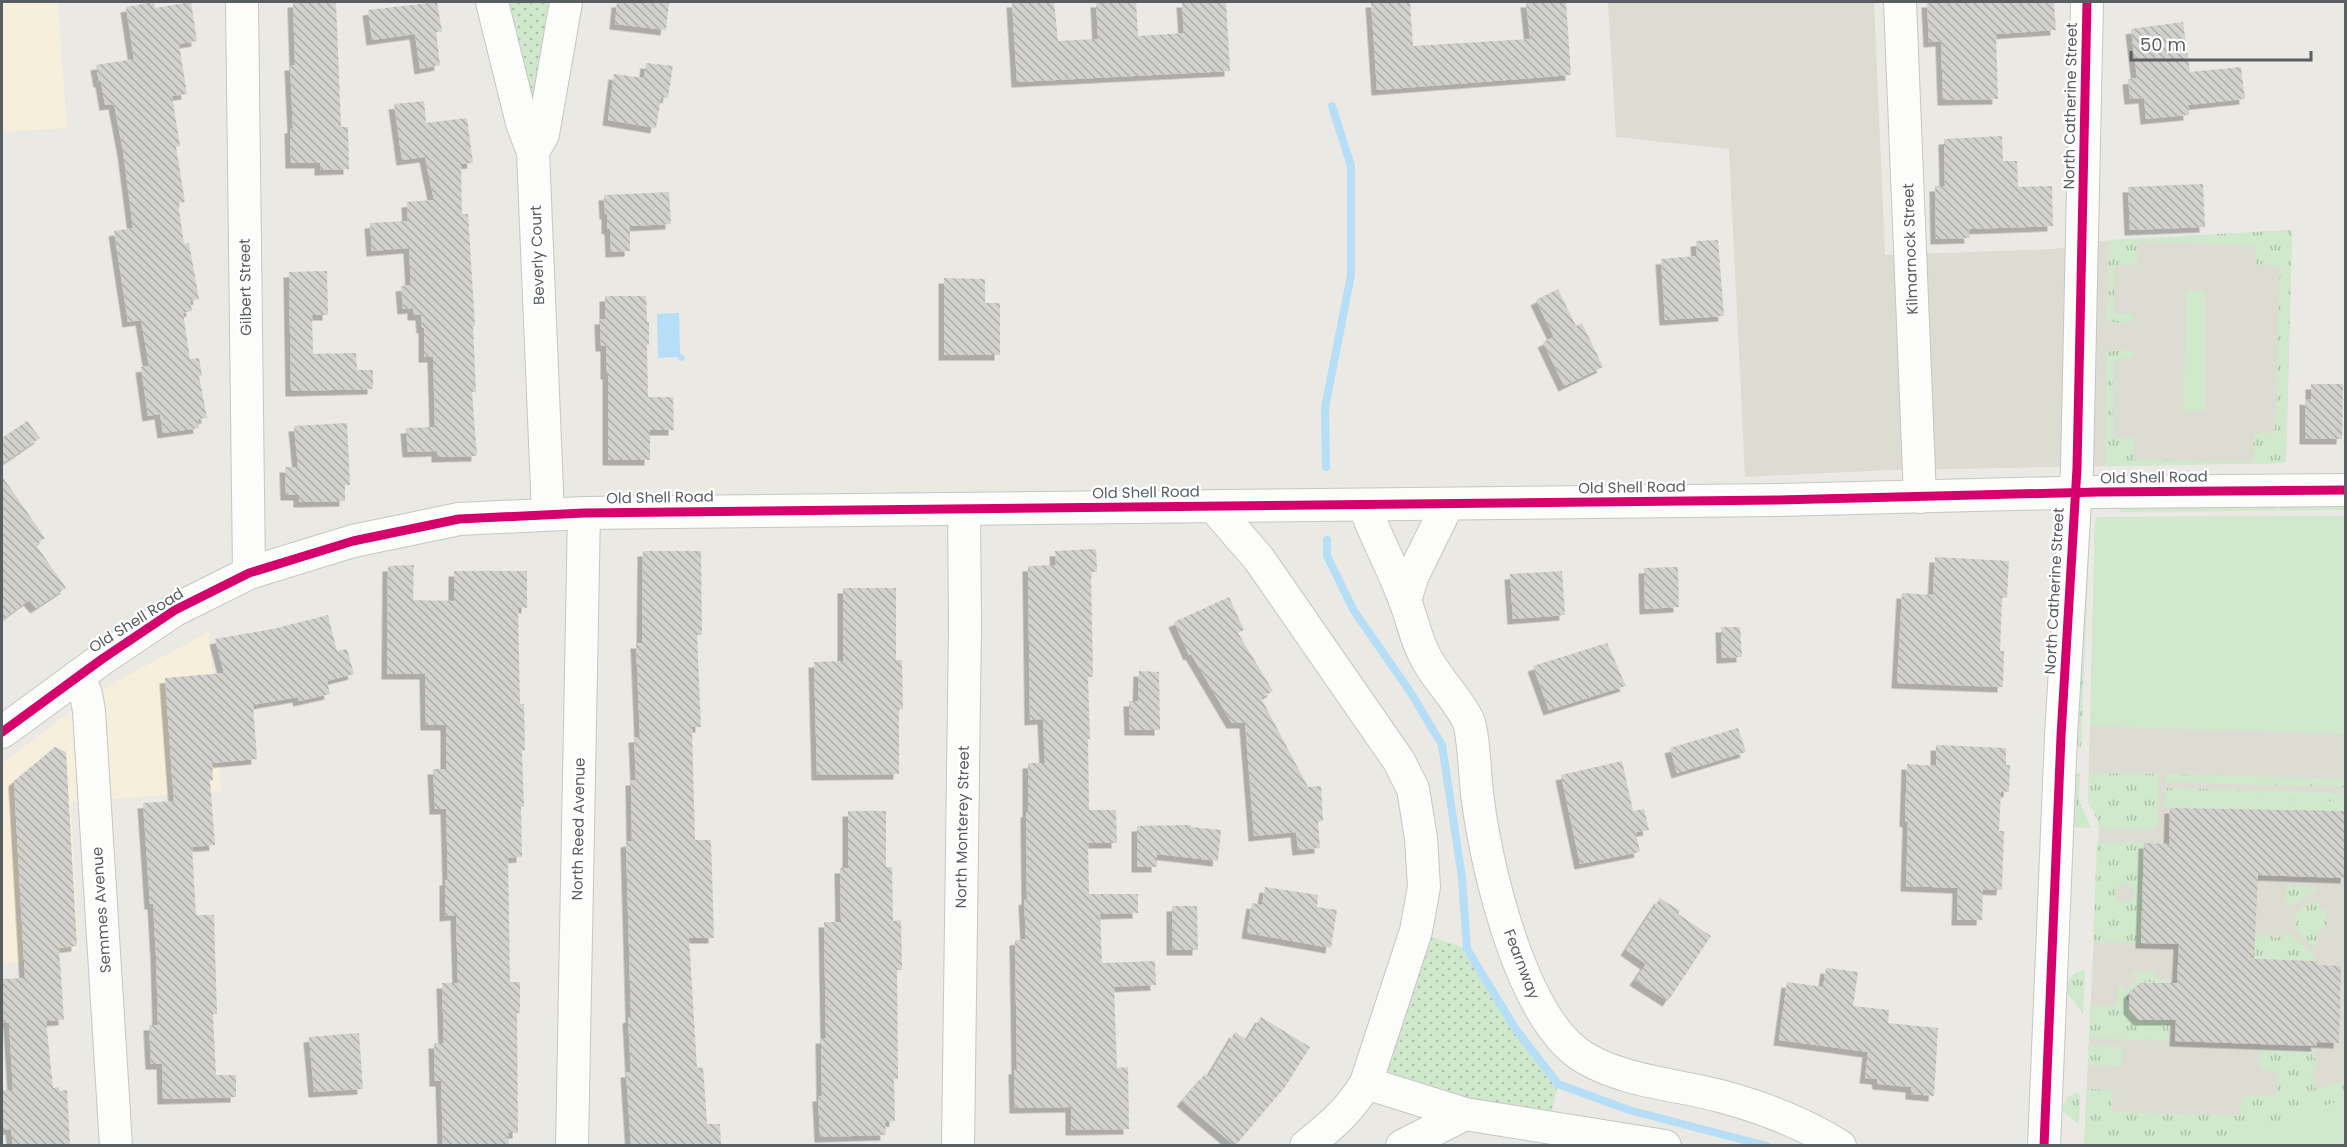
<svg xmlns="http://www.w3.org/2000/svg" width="2347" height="1147" font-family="Poppins,sans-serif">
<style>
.commercial{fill:#f6efdc}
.education{fill:#dddcd3}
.grass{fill:url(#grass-tufts);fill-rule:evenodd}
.park{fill:url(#park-dots)}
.garden{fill:#d0e9cd}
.water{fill:#b6def7}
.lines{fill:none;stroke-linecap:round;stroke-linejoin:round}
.stream{stroke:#b6def7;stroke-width:8}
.building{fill:url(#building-back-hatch);filter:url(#shadow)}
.minor-casing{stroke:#c6c6c5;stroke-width:34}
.minor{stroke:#fcfcfb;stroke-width:32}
.cycleway-casing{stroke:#fff;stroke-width:13}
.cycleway{stroke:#d6006c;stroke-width:9}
.labels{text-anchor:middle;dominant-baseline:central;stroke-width:4.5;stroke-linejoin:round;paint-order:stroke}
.street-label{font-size:15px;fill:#595e63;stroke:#fff}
</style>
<defs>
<pattern id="grass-tufts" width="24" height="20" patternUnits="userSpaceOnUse" patternTransform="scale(1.5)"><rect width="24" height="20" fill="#d0e9cd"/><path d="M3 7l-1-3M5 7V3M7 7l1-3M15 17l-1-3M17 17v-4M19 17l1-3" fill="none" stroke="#acc0aa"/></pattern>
<pattern id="park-dots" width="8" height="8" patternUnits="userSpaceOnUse" patternTransform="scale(1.5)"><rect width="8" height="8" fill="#d0e9cd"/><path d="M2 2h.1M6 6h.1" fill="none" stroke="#acc0aa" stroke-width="1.8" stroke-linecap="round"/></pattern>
<pattern id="building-back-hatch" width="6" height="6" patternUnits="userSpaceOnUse" patternTransform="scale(1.5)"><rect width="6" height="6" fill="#d2d1ce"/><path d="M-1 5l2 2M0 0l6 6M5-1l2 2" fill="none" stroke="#adadab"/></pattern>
<filter id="shadow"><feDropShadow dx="-5.5" dy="5.5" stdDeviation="0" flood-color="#0004"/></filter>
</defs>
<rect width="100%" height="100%" fill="#eae9e4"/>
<!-- commercial -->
<g class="commercial">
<polygon points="2,2 58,2 67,128 2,132"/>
<polygon points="209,632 221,791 71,802 78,950 24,954 23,962 2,964 2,763 62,718 117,681"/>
</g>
<!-- education -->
<g class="education">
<polygon points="1608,2 1874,2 1885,255 2054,249 2101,241 2292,230 2286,463 1891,470 1745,477 1729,149 1616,137"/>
<polygon points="2345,516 2345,1145 2084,1146 2100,806 2088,802 2095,521 2097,517"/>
</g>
<!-- grass -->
<g class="grass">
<path d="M2292,230L2286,463L2105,466L2106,352L2120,350L2132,352L2134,357L2113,360V437L2134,438V460L2253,461L2254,433H2275L2280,266L2256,264L2255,245L2137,242V265H2115L2114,314H2132L2133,320C2126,325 2115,323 2107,320L2108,240Z"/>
<polygon points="2346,502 2345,510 2122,512 2119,510 2119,505 2276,503 2277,509 2281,509 2282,503"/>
<polygon points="2085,518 2090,520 2081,749 2075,742"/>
<polygon points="2080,773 2079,801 2091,828 2071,827 2073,777"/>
<polygon points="2089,773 2159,774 2158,824 2151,830 2098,828 2098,821 2088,802"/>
<polygon points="2166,774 2345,779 2345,787 2166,782"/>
<polygon points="2166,788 2345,793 2346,802 2165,797"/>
<path d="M2097,842L2144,843L2141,943L2093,942ZM2126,883L2134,889L2135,895L2132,900L2123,901L2116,899L2115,889L2119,885Z"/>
<polygon points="2286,886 2320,887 2291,906 2285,901"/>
<polygon points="2310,903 2320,903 2321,910 2327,911 2327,924 2316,934 2316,948 2294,929 2297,922 2296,913"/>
<polygon points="2264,934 2276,938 2289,934 2315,956 2315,961 2232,958 2254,947 2255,939"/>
<polygon points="2084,970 2085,972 2083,1013 2067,993 2067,983 2075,973"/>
<polygon points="2155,971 2155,979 2167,980 2167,993 2155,982 2140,982 2132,992 2170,1016 2169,1041 2089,1038 2090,1005 2117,1006 2118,982 2126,990 2138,979 2128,972"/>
<polygon points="2088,1046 2123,1047 2122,1064 2119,1066 2088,1065"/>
<polygon points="2260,1051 2314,1052 2317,1069 2310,1071 2316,1090 2345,1080 2345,1099 2213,1145 2084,1146 2087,1089 2113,1090 2112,1112 2240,1116 2242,1099 2246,1096 2276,1096 2277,1071 2262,1069 2259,1065"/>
<polygon points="2078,1092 2080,1096 2079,1124 2061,1110 2067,1097"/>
<polygon points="2345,1132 2345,1145 2308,1145"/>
</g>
<!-- park -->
<g class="park">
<polygon points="503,2 555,2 533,100 530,100"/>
<polygon points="1416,931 1467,949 1515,1028 1558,1084 1548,1127 1366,1083"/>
</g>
<!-- garden -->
<g class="garden">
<polygon points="2186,291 2205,291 2205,411 2184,411"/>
<polygon points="2345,516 2345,734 2090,726 2095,521 2097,517"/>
<polygon points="2165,797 2346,802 2345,811 2165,807"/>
<polygon points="2345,1099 2345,1132 2308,1145 2213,1145"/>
</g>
<!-- water -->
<polygon class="water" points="679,313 680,353 685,357 684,360 680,361 677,357 658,358 657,314"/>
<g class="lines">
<!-- stream -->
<g class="stream">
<polyline points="1326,467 1325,408 1351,275 1351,166 1332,106"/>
<polyline points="1327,540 1327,556 1354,611 1411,693 1442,745 1462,878 1467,949 1515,1028 1558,1084 1629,1110 1767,1146"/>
</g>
</g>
<!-- building -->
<g class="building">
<polygon points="154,2 155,8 191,2 197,41 179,44 187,94 172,96 180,146 176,147 185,202 178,203 184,244 189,243 199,299 190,301 192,311 183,313 190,359 199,358 202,376 199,376 207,418 198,419 199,428 163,433 160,414 148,416 141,367 149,366 141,320 128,322 114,231 133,228 123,151 114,104 105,105 101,82 99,82 96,65 134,59 126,7"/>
<polygon points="293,2 336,2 341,127 348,127 349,169 320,170 320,163 291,163 290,128 293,128 290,65 295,65"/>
<polygon points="437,2 442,32 436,32 440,65 420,69 415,34 372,40 368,10"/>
<polygon points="617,2 669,2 666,30 615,24"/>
<polygon points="1012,2 1054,2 1058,41 1098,39 1096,2 1136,2 1138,36 1184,33 1182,2 1226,2 1230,71 1017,82"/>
<polygon points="1371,2 1410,2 1413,46 1530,39 1526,2 1566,2 1571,75 1377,90"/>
<polygon points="1927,2 2054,2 2056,30 1996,34 1998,99 1943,100 1941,41 1929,42"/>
<polygon points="2183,22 2190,72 2241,67 2245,99 2188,105 2189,115 2146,119 2144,98 2130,99 2128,79 2137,78 2131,29"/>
<polygon points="646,63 673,66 668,98 661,97 656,128 608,120 614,74 644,78"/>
<polygon points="424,101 426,123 467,118 473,163 461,164 462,214 468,214 475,326 473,326 476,392 472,392 477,456 437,457 437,451 408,452 406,428 435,427 433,357 424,357 424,328 422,328 421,315 413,315 413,308 403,309 401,286 411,285 409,248 372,251 370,223 408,221 407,202 434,200 425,157 402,160 394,104"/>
<polygon points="2002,136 2003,161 2017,161 2018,187 2052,186 2053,226 1969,229 1970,238 1936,239 1935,186 1945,186 1944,139"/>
<polygon points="2203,184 2205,227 2130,230 2128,187"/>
<polygon points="669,192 671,224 630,226 630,251 611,252 610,229 607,228 607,214 605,214 604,195"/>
<polygon points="1718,240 1724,316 1665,320 1661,259 1697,256 1696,241"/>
<polygon points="327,271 328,315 312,315 313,354 356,353 357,370 373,370 373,389 291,391 289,272"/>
<polygon points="944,278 985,279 985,303 1000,303 1000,355 944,355"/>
<polygon points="1558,289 1576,326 1582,323 1603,367 1564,386 1543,342 1554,337 1536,300"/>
<polygon points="605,296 646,296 647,322 649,322 649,345 647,345 648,397 673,397 674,430 650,430 650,460 608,460 608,374 606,374 606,346 601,346 600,319 605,319"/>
<polygon points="2311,384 2343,384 2342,439 2305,439 2305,399 2311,400"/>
<polygon points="27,421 40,438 2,464 2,438"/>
<polygon points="347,423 350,485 345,485 345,501 299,502 299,495 286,495 285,467 298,467 294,426"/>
<polygon points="2,476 45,538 36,545 66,588 36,608 29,600 2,620"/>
<polygon points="1096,549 1097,572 1091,572 1093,677 1088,677 1090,739 1088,739 1089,810 1116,810 1117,843 1088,843 1089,894 1138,894 1138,913 1100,914 1102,963 1155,961 1156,985 1114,987 1117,1068 1128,1067 1129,1129 1071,1130 1071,1107 1015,1108 1014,1069 1017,1069 1015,940 1026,939 1024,900 1027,899 1026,812 1028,812 1028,763 1045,763 1043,719 1030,720 1028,566 1056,565 1055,551"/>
<polygon points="643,551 701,551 702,635 697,635 701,727 692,727 695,840 711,840 714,938 689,938 697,1068 703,1067 707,1124 720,1124 721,1146 631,1146 626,1072 631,1072 628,1018 631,1017 626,842 632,841 631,780 636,780 634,737 640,737 636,643 642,643"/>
<polygon points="1935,557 2009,561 2007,598 2002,598 2000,651 2004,651 2003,687 1897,683 1902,593 1933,595"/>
<polygon points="414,565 413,600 454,601 454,571 527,571 527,608 518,607 520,704 524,704 525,750 522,751 524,807 521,807 522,857 508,858 510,982 520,982 520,1013 517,1013 518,1133 508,1133 509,1146 443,1146 441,1081 435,1081 434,1043 444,1043 442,983 458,983 456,915 445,916 445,880 448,880 446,809 435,809 433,769 446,769 446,725 426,725 425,674 387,674 388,566"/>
<polygon points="1678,567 1679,607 1645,609 1644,568"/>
<polygon points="1562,571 1565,615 1513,619 1510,574"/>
<polygon points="843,588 896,588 896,660 902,660 903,709 899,710 899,774 817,775 814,662 843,661"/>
<polygon points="1229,597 1244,630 1238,633 1273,691 1261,698 1308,787 1321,786 1323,821 1318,822 1320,848 1298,850 1296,832 1254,836 1245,723 1232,723 1191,654 1189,655 1174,622"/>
<polygon points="328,615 337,651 347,649 354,674 327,681 330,694 299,701 298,697 253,705 257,759 212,763 213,780 210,781 215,845 192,847 196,915 214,915 217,1014 213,1014 216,1075 236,1075 236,1097 163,1099 162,1064 151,1064 149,1025 158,1025 156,955 153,904 150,904 143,803 174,801 165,678 224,673 215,639 273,629"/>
<polygon points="1721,627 1740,627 1742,657 1722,658"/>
<polygon points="1607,643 1626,686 1549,710 1533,666"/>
<polygon points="1139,671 1159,672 1160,730 1130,730 1129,701 1138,701"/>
<polygon points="1738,728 1746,752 1677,773 1670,748"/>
<polygon points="1936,745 2006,748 2006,765 2010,765 2009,792 2001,791 1999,831 2004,831 2002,890 1983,889 1982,920 1957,920 1958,888 1906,886 1908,822 1905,821 1907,764 1936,766"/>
<polygon points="55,747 66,752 77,946 59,948 64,1020 46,1021 53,1088 59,1087 59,1091 67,1090 70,1146 13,1146 11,1129 2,1130 2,1090 13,1090 9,1023 2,1023 2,979 25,978 14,781"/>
<polygon points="1622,761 1633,811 1644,809 1649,830 1636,832 1640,852 1580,864 1561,775"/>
<polygon points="2170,808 2346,811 2346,878 2258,875 2254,959 2318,961 2318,965 2341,966 2339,1043 2316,1042 2317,1046 2175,1041 2176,1020 2139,1020 2129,1009 2129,993 2140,983 2177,983 2179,944 2141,943 2144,843 2169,844"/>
<polygon points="848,811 886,811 886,867 892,867 893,921 901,920 902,970 897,970 898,1079 894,1079 895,1121 885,1122 886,1135 820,1137 818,1096 822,1096 821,1038 826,1038 824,922 841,922 840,868 848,868"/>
<polygon points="1191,825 1191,827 1221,830 1218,861 1157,854 1157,867 1137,867 1137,826"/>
<polygon points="1265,887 1318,895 1317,907 1337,910 1331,948 1247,933 1252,903 1262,905"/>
<polygon points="1660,898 1680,911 1678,914 1711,936 1668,1001 1635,980 1646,964 1626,950"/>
<polygon points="1172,906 1197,906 1198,950 1172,950"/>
<polygon points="1826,968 1858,972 1853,1006 1889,1010 1888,1023 1938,1028 1934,1096 1911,1094 1911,1087 1878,1084 1877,1079 1865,1078 1868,1052 1779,1040 1787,982 1823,987"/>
<polygon points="1261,1017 1310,1047 1285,1087 1235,1146 1182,1101 1205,1074 1208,1077 1235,1032 1247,1040"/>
<polygon points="359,1033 363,1089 314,1092 309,1037"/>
</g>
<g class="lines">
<defs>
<g id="minor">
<polyline points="242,2 249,573"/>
<polyline points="492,2 522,123 533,152 548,514"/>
<polyline points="1900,2 1920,497"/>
<polyline points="533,152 543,134 566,2"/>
<path d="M1364,505C1376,538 1393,568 1405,601C1412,618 1415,636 1423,652C1434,677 1456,696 1468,720C1474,733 1475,783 1478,801C1487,870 1522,1021 1585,1058C1626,1082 1675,1084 1720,1096C1762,1107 1803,1123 1840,1146"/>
<path d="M1214,507L1259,559L1399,761L1413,789L1421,838L1424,887L1416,931L1366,1083C1351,1109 1330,1127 1306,1146"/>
<polyline points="1405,600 1413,575 1448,504"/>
<polyline points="78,676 86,694 89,711 116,1146"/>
<polyline points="2,732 102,659 175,610 249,573 353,541 459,519 584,513 1776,500 2098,492 2346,490"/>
<polyline points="1366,1083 1465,1114 1665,1146"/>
<polyline points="572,1146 584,513"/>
<polyline points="958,1146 965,625 964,509"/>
<polyline points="1402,1146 1465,1114"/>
<polyline points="2044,1146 2061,736 2077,468 2087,2"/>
</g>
</defs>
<!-- minor casing -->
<use href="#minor" class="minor-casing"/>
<!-- minor -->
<use href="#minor" class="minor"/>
<defs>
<g id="cycleway">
<polyline points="2,732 102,659 175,610 249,573 353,541 459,519 584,513 1776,500 2098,492 2346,490"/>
<polyline points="2044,1146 2061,736 2077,468 2087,2"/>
</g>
</defs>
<!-- cycleway casing -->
<use href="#cycleway" class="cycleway-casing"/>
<!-- cycleway -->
<use href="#cycleway" class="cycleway"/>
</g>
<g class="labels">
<!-- street labels -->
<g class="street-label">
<text transform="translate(2070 106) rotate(-89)">North Catherine Street</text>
<text transform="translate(1910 249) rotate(-92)">Kilmarnock Street</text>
<text transform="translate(537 255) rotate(-92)">Beverly Court</text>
<text transform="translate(245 287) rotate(-91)">Gilbert Street</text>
<text transform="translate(2154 477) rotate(-1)">Old Shell Road</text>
<text transform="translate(1632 487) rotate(-1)">Old Shell Road</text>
<text transform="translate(1146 492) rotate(-1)">Old Shell Road</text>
<text transform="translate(660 497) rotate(-1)">Old Shell Road</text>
<text transform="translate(2054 591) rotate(-87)">North Catherine Street</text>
<text transform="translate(136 620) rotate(-32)">Old Shell Road</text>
<text transform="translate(962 827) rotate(-89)">North Monterey Street</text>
<text transform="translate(578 829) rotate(-89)">North Reed Avenue</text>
<text transform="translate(101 910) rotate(-94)">Semmes Avenue</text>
<text transform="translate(1522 964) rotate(69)">Fearnway</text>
</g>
</g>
<!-- border -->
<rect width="2347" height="1147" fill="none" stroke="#595e63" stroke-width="6"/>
<!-- scale -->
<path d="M2131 51v9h180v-9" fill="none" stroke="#595e63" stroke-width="3"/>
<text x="2140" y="51" font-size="18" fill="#595e63" stroke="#ffffff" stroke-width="4.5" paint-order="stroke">50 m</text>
</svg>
